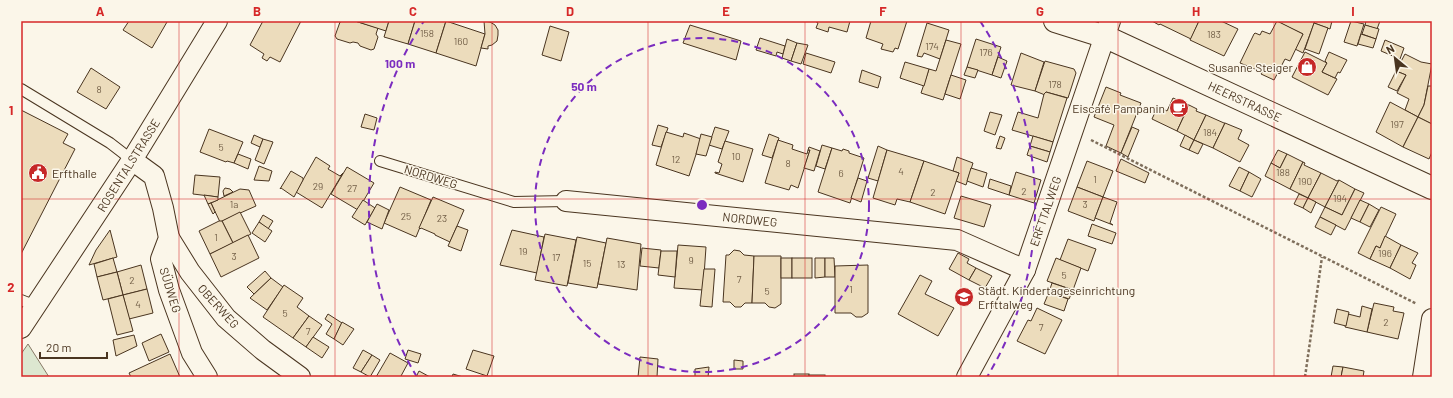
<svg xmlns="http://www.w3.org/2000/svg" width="1453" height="398" font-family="Barlow,sans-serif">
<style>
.green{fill:#dce7d0;stroke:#887966}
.building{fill:#ecdcbc;stroke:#4a3520}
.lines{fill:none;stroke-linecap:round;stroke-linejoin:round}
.lane-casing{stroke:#4a3520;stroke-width:12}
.street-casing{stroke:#4a3520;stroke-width:22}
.secondary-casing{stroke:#4a3520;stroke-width:24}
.path{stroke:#7f6f5c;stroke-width:2.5;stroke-dasharray:3 2;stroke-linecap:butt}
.lane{stroke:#fbf6e9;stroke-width:10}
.street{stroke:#fbf6e9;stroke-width:20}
.secondary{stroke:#fbf6e9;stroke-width:22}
.grid{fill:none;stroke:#d62828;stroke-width:1;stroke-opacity:0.55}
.ring{fill:none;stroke:#7b2cbf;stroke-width:2;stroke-dasharray:7 5}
.labels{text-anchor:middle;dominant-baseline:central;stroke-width:3;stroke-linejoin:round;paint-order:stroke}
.number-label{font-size:10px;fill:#725f47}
.poi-label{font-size:12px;fill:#4a3520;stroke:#fbf6e9;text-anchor:end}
.street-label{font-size:12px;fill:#4a3520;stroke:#fbf6e9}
.centre{fill:#7b2cbf;stroke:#fbf6e9;stroke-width:2}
.ring-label{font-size:12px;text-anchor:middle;font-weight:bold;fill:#7b2cbf;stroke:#fbf6e9;stroke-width:3;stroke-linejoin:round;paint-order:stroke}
.neatline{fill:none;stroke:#d62828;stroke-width:1.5}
.grid-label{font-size:13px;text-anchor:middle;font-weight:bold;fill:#d62828}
</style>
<rect width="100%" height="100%" fill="#fbf6e9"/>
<!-- green -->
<polygon class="green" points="28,344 49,377 21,377 21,354"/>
<!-- building -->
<g class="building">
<polygon points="129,21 165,21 167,22 152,48 123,30"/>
<polygon points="263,21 301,21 280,62 270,57 267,61 262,58 264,54 250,45"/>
<polygon points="343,21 355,21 378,28 376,34 378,37 374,49 371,50 360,46 358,43 353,42 350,43 337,39 335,36 340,22"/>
<polygon points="355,21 389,21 386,31"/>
<polygon points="389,21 415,21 408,44 384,37"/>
<polygon points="415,21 446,21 436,53 408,44"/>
<polygon points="446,21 485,34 476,66 436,53"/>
<polygon points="484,21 490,22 495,25 498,30 498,35 497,41 492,45 488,46 488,49 481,48 485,34"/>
<polygon points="815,21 850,21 847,32 829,27 828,32 816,28 818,23"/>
<polygon points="871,21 907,21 898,49 895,48 893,52 881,49 883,44 866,38"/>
<polygon points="1152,21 1199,21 1191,39 1160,24 1159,25"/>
<polygon points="1199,21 1221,21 1238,29 1224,56 1190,40"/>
<polygon points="1276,21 1315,21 1303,53 1295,49 1303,34"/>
<polygon points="1277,21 1303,34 1290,61 1285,59 1274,80 1261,74 1262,72 1240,63 1254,34 1255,33 1260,35 1262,31 1270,34"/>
<polygon points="1315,21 1332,21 1330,29 1314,23"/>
<polygon points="1351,21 1364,24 1357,46 1344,42"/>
<polygon points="1366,21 1380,21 1377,29 1365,25"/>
<polygon points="927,23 949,30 940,59 924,53 922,57 917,56"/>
<polygon points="1314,23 1328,28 1319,54 1305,49"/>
<polygon points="690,25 741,41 736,60 683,43"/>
<polygon points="1365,25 1379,29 1376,39 1362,34"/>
<polygon points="550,26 569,32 561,61 542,55"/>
<polygon points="1361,34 1376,39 1373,48 1358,44"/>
<polygon points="760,38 785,46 783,54 777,52 776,56 756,50"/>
<polygon points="787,39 797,43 791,61 782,58"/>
<polygon points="976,39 1001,47 992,75 967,67"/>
<polygon points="946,40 961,44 943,100 921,93 929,69 936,71"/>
<polygon points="1385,40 1404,48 1400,59 1381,51"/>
<polygon points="797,43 808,45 801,64 791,61"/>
<polygon points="1305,52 1327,63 1322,72 1337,79 1328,95 1292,77"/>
<polygon points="1329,52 1347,60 1340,73 1338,72 1335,78 1322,72 1327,63 1325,61"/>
<polygon points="806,53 835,62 831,73 803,64"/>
<polygon points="1021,53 1044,62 1035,91 1011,85"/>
<polygon points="1405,54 1421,62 1432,64 1424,105 1418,117 1405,110 1409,99 1397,93 1406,75 1396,71"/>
<polygon points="998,57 1007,61 1001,78 992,75"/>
<polygon points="1045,61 1074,69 1076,73 1068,98 1046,92 1045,95 1035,91"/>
<polygon points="905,62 929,69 924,86 900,78"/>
<polygon points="967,67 978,70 975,78 964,75"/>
<polygon points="91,68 120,87 106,109 77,92"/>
<polygon points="862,70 881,77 878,88 859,82"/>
<polygon points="1396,71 1406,75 1397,91 1388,87"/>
<polygon points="951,75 966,80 960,99 945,94"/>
<polygon points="1428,86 1432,86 1432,124 1418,117 1424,105"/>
<polygon points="1106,87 1121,93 1120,95 1141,103 1121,153 1106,146 1114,125 1094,117"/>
<polygon points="1046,92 1067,98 1053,142 1012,130 1018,112 1038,118 1044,94"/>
<polygon points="1173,98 1189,105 1177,131 1152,119 1158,106 1167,111"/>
<polygon points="1390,102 1418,117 1403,147 1376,132"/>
<polygon points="1189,105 1197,109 1196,111 1206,115 1194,140 1177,131"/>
<polygon points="21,110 68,134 63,143 75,149 21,254"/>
<polygon points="990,112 1002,115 995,135 984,131"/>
<polygon points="365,114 377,118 374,130 361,127"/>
<polygon points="1206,115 1224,123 1225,123 1213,148 1194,140"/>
<polygon points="1418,117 1432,124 1432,152 1429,159 1403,147"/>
<polygon points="1225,123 1242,130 1238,139 1249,145 1240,162 1213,148"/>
<polygon points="658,125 668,128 661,147 652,145"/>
<polygon points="715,127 729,131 722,149 709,145"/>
<polygon points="1132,127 1139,130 1128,157 1121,153"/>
<polygon points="209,129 243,142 234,163 227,161 226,162 200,152"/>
<polygon points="666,132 683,137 684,133 701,139 689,176 656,165"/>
<polygon points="701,134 712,137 706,156 696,154"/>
<polygon points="769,134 779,138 772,158 762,155"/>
<polygon points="254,135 263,139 260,147 251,143"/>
<polygon points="1185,135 1194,140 1189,150 1180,146"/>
<polygon points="1000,136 1005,138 1001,149 996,148"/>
<polygon points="1033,136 1053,142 1050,152 1030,146"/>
<polygon points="263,139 273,142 264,164 255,160"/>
<polygon points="778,140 793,145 792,149 807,154 808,150 810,150 798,188 791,185 789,190 765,183"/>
<polygon points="1194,140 1203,144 1198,154 1189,150"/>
<polygon points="725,141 753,149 743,182 715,173 715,172 719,173 722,164 718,162"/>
<polygon points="822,145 832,148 825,169 816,166"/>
<polygon points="878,146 887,150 878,181 868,178"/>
<polygon points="1030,146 1050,152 1047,162 1027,155"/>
<polygon points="809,147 820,151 814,171 804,168 810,150 808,150"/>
<polygon points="832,148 842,151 843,149 849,151 849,153 864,158 850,203 818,192"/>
<polygon points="887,150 924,161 910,202 897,199 895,205 873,198"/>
<polygon points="1278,150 1287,154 1280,168 1271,163"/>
<polygon points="238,154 251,159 248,169 234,163"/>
<polygon points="1287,154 1303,162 1290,189 1265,176 1271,163 1280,168"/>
<polygon points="316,157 330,166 328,169 340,176 343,173 322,208 296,192"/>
<polygon points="957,157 973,163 966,185 956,181 959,173 953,171"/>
<polygon points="1121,159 1149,173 1145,183 1116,171"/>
<polygon points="924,161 959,173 945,214 910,202"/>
<polygon points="1087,161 1113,171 1103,197 1077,187"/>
<polygon points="1303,162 1305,163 1304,165 1321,173 1308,198 1290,189"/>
<polygon points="259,166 272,171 269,181 254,180"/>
<polygon points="347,167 374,183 358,210 331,194"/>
<polygon points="1239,167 1249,172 1240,191 1229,186"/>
<polygon points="971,168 987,173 983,187 967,181"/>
<polygon points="291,171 303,178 303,180 294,197 281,188 280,189"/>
<polygon points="1016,172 1041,180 1034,203 1009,195"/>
<polygon points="1249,172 1261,179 1252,197 1240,191"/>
<polygon points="1321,173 1337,181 1339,180 1325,207 1308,198"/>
<polygon points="195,175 220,177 218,197 193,194"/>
<polygon points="858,178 867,181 861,202 851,198"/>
<polygon points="990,179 1011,186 1009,195 988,188"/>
<polygon points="1339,180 1355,189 1342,215 1325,207"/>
<polygon points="400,187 431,200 416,237 384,223"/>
<polygon points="1077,187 1103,197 1094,221 1068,211"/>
<polygon points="225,188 230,189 233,192 224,196 223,191"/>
<polygon points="240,189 249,190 256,206 220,222 211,203"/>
<polygon points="1355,189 1364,193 1345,230 1320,217 1325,207 1342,215"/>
<polygon points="1299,194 1308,198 1303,208 1294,204"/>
<polygon points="204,195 218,197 218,200 208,204"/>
<polygon points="961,196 991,205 984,227 954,218"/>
<polygon points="433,197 464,210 450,242 435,235 435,234 421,228 420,229 419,228"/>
<polygon points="1103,197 1117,202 1110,223 1113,225 1095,218"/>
<polygon points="1308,198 1316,202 1311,213 1303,208"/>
<polygon points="363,200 375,208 365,225 352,217"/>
<polygon points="1360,200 1369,204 1360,222 1351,218"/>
<polygon points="211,203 215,212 213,214 208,204"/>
<polygon points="377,204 389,210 382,229 367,222"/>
<polygon points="1369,204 1379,210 1370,227 1360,222"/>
<polygon points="1381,207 1396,214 1380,248 1376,246 1370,259 1358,253"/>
<polygon points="240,212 251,234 233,243 222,221"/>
<polygon points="263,215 273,221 268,229 259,222"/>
<polygon points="1320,217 1336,225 1331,235 1315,227"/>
<polygon points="219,221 222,221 233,243 210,254 199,231"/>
<polygon points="259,222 272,231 265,242 252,233"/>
<polygon points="1092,224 1116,233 1112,244 1088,236"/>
<polygon points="457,226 468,230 461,251 448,246"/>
<polygon points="110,230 117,257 89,265 96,250"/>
<polygon points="512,230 544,237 537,273 500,265"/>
<polygon points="545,234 576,240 567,286 535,280"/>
<polygon points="248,235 259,258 221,277 210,254"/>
<polygon points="1385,236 1401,245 1390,268 1370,259 1376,246 1380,248"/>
<polygon points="577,237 606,243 597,288 568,283"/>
<polygon points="607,238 641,244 637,290 598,284"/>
<polygon points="1068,239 1096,249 1088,271 1060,260"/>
<polygon points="678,245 706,247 703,290 674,288"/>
<polygon points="1401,245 1418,253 1412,263 1416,265 1410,279 1390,268"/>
<polygon points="642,248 661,250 659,268 640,266"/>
<polygon points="734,250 740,251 744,255 754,256 752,303 745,303 741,307 735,307 730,302 723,302 726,255 729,255"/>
<polygon points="661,251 677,251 675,277 658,275"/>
<polygon points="958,253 969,259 967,263 976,268 969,280 949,269"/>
<polygon points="754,256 781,256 781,304 775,308 769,307 765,303 752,303"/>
<polygon points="113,258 117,272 97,277 94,264"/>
<rect x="781" y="258" width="11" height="20"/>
<rect x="792" y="258" width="20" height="20"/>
<polygon points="815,258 825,258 825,277 815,278"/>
<polygon points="825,258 834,258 835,277 825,277"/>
<polygon points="1056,258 1081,268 1073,290 1047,281"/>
<polygon points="141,265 147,289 123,295 117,272"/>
<polygon points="868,265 868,313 862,317 856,317 851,313 835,313 835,266"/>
<polygon points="976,268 992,276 985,288 969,280"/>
<polygon points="704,269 715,269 712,307 700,306"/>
<polygon points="265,271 271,278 254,294 247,287"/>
<polygon points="117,272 123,295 103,300 97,277"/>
<polygon points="920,275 932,281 925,294 954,308 938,336 898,314"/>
<polygon points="271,278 283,287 267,310 250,298"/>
<polygon points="1052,283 1073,290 1069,299 1049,292"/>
<polygon points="284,285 303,298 297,307 309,316 293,338 263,317"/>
<polygon points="147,289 153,313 129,319 123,295"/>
<polygon points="1049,292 1068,299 1064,311 1044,304"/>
<polygon points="123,295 133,331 117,335 108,299"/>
<polygon points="1374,303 1394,307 1393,311 1404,313 1398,339 1367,332"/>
<polygon points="1362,306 1372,309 1367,332 1345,327 1348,314 1360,317"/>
<polygon points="1037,308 1062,320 1045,354 1017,341 1028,320 1031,321"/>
<polygon points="1337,309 1349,312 1346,326 1334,323"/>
<polygon points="328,314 342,323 334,339 326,334 332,324 325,319"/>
<polygon points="309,316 322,325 306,347 293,338"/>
<polygon points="342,322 354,329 343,345 334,339"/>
<polygon points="161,334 169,352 149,361 142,343"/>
<polygon points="134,335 137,346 116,356 113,340"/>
<polygon points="313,337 329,347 322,358 306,347"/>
<polygon points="363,350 372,355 361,372 353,368"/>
<polygon points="408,350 421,354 418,363 405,359"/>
<polygon points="473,350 494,356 487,376 466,369"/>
<polygon points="390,353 408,363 401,376 403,377 376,377"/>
<polygon points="170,354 180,377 131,377 129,373"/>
<polygon points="372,355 380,360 370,377 361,372"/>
<polygon points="640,357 658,359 657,377 638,377"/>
<polygon points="734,360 743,361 743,369 734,369"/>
<polygon points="1333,366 1343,367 1341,377 1331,377"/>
<polygon points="709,367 708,377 695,377 695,369"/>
<polygon points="1343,367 1364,371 1363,377 1341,377"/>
<polygon points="419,371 430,377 416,377"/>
<polygon points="453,374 463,377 452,377"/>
<rect x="794" y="374" width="15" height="3"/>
<rect x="809" y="375" width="16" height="2"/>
</g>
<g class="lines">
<defs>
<g id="lane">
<polyline points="21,89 110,143 132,160"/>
<polyline points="380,161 514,202 566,201"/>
<polyline points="21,300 36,306"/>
</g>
<g id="street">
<polyline points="132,160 154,176 163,208 169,238 161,259 169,290 192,353 207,377"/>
<polyline points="566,201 957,240 1025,270"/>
<polyline points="169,238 190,272 226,318 263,350 300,377"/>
<polyline points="21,328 132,160 217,21"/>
<polyline points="967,377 1025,270 1110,21"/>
<polyline points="1423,377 1432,319"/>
</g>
<polyline id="secondary" points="1055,21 1106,37 1432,188"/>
</defs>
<!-- lane casing -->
<use href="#lane" class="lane-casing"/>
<!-- street casing -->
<use href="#street" class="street-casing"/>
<!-- secondary casing -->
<use href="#secondary" class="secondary-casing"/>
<!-- path -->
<g class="path">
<polyline points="1091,140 1417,304"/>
<polyline points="1305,377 1322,257"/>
</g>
<!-- lane -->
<use href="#lane" class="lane"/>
<!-- street -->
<use href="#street" class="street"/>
<!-- secondary -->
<use href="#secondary" class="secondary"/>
</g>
<!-- grid -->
<path class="grid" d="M179,21V377M335,21V377M492,21V377M648,21V377M805,21V377M961,21V377M1118,21V377M1274,21V377M21,199H1432"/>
<!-- distance rings -->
<g class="ring">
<circle cx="702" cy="205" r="167"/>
<path d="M417 377A333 333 0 0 1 424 21M980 21A333 333 0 0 1 987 377"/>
</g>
<!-- icons -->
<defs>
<symbol id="shop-disc" viewBox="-11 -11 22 22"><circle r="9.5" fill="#c62828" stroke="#fbf6e9"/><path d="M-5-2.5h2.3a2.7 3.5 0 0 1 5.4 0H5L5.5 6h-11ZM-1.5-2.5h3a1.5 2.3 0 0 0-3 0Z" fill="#fff"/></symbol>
<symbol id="cafe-disc" viewBox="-11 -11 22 22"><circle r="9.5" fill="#c62828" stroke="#fbf6e9"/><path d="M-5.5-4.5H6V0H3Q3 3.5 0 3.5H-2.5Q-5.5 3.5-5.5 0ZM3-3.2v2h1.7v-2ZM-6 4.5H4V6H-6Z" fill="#fff"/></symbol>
<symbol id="civic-disc" viewBox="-11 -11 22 22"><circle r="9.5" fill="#c62828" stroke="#fbf6e9"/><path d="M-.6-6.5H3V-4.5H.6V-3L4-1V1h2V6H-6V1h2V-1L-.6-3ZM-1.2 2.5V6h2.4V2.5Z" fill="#fff"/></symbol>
<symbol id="school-disc" viewBox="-11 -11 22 22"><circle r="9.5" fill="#c62828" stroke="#fbf6e9"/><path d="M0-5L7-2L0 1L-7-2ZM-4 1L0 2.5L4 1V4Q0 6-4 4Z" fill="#fff"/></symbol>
</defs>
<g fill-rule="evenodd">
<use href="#shop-disc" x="1296" y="56" width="22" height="22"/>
<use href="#cafe-disc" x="1168" y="97" width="22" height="22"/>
<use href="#civic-disc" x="27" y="162" width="22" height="22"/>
<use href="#school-disc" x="953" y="286" width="22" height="22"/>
</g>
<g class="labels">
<!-- number labels -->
<g class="number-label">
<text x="427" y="33">158</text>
<text x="1214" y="34">183</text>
<text x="461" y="41">160</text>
<text x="932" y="46">174</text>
<text x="986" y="52">176</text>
<text x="1055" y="84">178</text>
<text x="99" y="89">8</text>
<text x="1397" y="124">197</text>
<text x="1210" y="132">184</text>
<text x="221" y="147">5</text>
<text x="736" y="156">10</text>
<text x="676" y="159">12</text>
<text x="788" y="163">8</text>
<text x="901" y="171">4</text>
<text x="1283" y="172">188</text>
<text x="841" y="173">6</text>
<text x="1095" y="179">1</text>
<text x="1305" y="181">190</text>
<text x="318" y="186">29</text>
<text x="352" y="188">27</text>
<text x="1024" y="191">2</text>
<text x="933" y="192">2</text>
<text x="1340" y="198">194</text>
<text x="234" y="204">1a</text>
<text x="1085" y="204">3</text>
<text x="406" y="216">25</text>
<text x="442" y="218">23</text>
<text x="216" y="237">1</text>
<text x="523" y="251">19</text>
<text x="1385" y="253">196</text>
<text x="234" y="256">3</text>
<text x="556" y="257">17</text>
<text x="691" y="260">9</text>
<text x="587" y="263">15</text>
<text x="621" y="264">13</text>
<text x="1064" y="275">5</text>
<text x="739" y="279">7</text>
<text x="132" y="280">2</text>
<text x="851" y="289">1</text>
<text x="767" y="291">5</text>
<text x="138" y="304">4</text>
<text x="285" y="313">5</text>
<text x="1386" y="322">2</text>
<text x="1041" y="327">7</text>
<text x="308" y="331">7</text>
</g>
<!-- poi labels -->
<g class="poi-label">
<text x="1293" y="67">Susanne Steiger</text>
<text x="1165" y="108">Eiscafé Pampanin</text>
<text x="52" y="173" text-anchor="start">Erfthalle</text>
<text x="978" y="290" text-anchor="start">Städt. Kindertageseinrichtung<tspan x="978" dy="14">Erfttalweg</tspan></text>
</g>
<!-- street labels -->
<g class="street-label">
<text transform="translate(1245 101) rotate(25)">HEERSTRASSE</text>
<text transform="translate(128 165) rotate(-58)">ROSENTALSTRASSE</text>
<text transform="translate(431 176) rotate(17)">NORDWEG</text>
<text transform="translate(1045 211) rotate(-71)">ERFTTALWEG</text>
<text transform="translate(750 219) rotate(6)">NORDWEG</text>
<text transform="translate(171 290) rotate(73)">SÜDWEG</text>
<text transform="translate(219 306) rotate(48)">OBERWEG</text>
</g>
</g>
<circle cx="702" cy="205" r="6" class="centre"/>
<g class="ring-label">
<text x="400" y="68">100 m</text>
<text x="584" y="91">50 m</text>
</g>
<!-- border -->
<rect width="1453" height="398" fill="none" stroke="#fbf6e9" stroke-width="44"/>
<!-- north arrow -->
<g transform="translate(1395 58) rotate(331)" stroke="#fbf6e9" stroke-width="3" paint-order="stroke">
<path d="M0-3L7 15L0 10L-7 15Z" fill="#4a3520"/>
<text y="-6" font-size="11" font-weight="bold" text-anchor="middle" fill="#4a3520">N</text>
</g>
<!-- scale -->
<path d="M40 352v6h67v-6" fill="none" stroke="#4a3520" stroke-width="2"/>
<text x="46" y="352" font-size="12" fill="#4a3520" stroke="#fbf6e9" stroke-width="3" paint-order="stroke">20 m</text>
<rect x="22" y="22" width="1409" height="354" class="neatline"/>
<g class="grid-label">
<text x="100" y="16">A</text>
<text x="257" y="16">B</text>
<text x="413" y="16">C</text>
<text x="570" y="16">D</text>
<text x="726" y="16">E</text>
<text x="883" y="16">F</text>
<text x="1040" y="16">G</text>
<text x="1196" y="16">H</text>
<text x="1353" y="16">I</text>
<text x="11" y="115">1</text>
<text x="11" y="292">2</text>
</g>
</svg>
